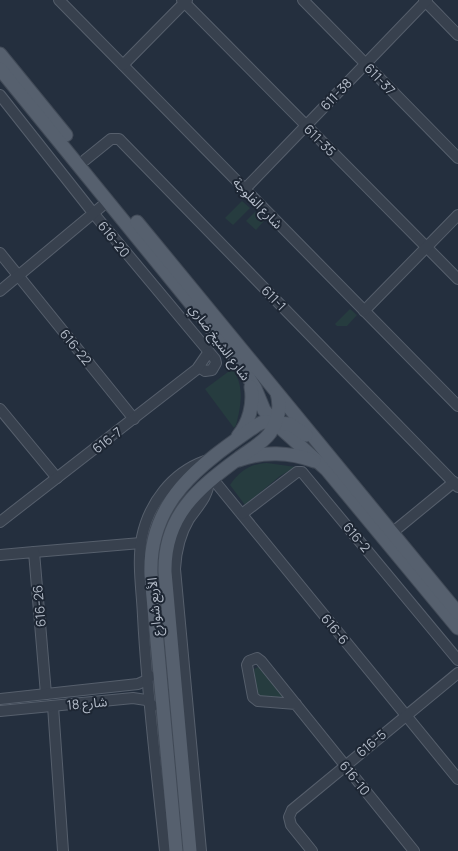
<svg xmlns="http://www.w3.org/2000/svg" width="458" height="851" font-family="Manrope,'Noto Sans Arabic',sans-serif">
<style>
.green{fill:#263c3f}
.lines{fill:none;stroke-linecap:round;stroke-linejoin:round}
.minor-casing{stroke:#565f6c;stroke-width:12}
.major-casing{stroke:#414a57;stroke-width:15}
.minor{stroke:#38414e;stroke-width:10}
.major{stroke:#56606e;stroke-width:13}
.labels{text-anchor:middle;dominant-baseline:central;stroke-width:4;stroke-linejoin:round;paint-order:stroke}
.street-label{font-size:13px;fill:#b4bcc9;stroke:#1d2633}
</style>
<rect width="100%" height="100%" fill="#242f3e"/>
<!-- green -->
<g class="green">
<polygon points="242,201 250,208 233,225 225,218"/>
<polygon points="255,212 264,221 256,230 246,221"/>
<polygon points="350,309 357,315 347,326 337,326 335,324"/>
<path d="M232,369C245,385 241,406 236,425L234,428L205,389Z"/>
<path d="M267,463L296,467L280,476L245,505L230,485C240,471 249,464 267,463Z"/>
<polygon points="258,667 261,667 285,697 284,699 261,696 256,692 254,669"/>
</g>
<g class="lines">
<defs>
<g id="minor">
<polyline points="59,0 458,406"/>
<polyline points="182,0 458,279"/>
<polyline points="303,0 458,158"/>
<polyline points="424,0 458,35"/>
<polyline points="123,65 187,0"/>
<polyline points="0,95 94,214 215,359 216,363 212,370 205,371 199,367"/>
<polyline points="85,160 111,139 119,139 458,487"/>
<polyline points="245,189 427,0"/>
<polyline points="0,253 134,419"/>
<polyline points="0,291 108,201"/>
<polyline points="364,311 458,215"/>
<polyline points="0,409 57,478"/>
<polyline points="212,478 458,779"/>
<polyline points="242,514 297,472 302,472 458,660"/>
<polyline points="0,522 197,369 208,353"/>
<polyline points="393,532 454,482"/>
<polyline points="34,552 141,543"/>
<polyline points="0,555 34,552 46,694"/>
<polyline points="0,699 138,684 147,680 150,676"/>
<polyline points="296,704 258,701 253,697 247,665 249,661 257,658 261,661 414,851"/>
<polyline points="53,706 63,851"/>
<polyline points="0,711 133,698 146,700 153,706"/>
<path d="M165,851C157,773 147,695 143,616C142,591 137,562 142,537C149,503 172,473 205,461"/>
<path d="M201,851L175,569C176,551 180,534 189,519C198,506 208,497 209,481"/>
<polyline points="312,851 291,825 289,817 292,810 458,673"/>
</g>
<g id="major">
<polyline points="0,54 66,135"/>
<polyline points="0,69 240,364 255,388 264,410 275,423 327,470 458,628"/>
<polyline points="137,222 458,613"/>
<path d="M238,436C249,423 254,404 251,387"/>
<path d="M239,460C263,451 290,452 314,461"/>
<path d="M176,851L151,575C148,500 201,464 257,425L263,422L290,424L306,435"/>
<path d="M190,851L165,572C164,516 197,489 239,458C248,451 263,443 270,433C278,421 281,407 277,393"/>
</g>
</defs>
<!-- minor casing -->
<use href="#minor" class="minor-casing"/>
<!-- major casing -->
<use href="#major" class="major-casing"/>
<!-- minor -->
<use href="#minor" class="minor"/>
<!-- major -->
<use href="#major" class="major"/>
</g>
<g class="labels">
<!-- street labels -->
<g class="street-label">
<text transform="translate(380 79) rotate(46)">611-37</text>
<text transform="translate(336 94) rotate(-46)">611-38</text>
<text transform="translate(320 140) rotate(45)">611-35</text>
<text transform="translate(258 203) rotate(46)">شارع الفلوجة</text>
<text transform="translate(114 239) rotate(51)">616-20</text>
<text transform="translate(274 298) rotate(46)">611-1</text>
<text transform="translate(220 342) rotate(53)">شارع الشيخ ضاري</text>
<text transform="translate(76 347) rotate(51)">616-22</text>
<text transform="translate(107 440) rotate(-38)">616-7</text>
<text transform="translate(357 537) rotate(50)">616-2</text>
<text transform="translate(39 606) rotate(-95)">616-26</text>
<text transform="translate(154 607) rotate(-95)">الأربع شوارع</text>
<text transform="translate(335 629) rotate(51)">616-6</text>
<text transform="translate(87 703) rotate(-5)">شارع 18</text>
<text transform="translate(371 743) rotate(-40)">616-5</text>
<text transform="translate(355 778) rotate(51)">616-10</text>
</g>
</g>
</svg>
